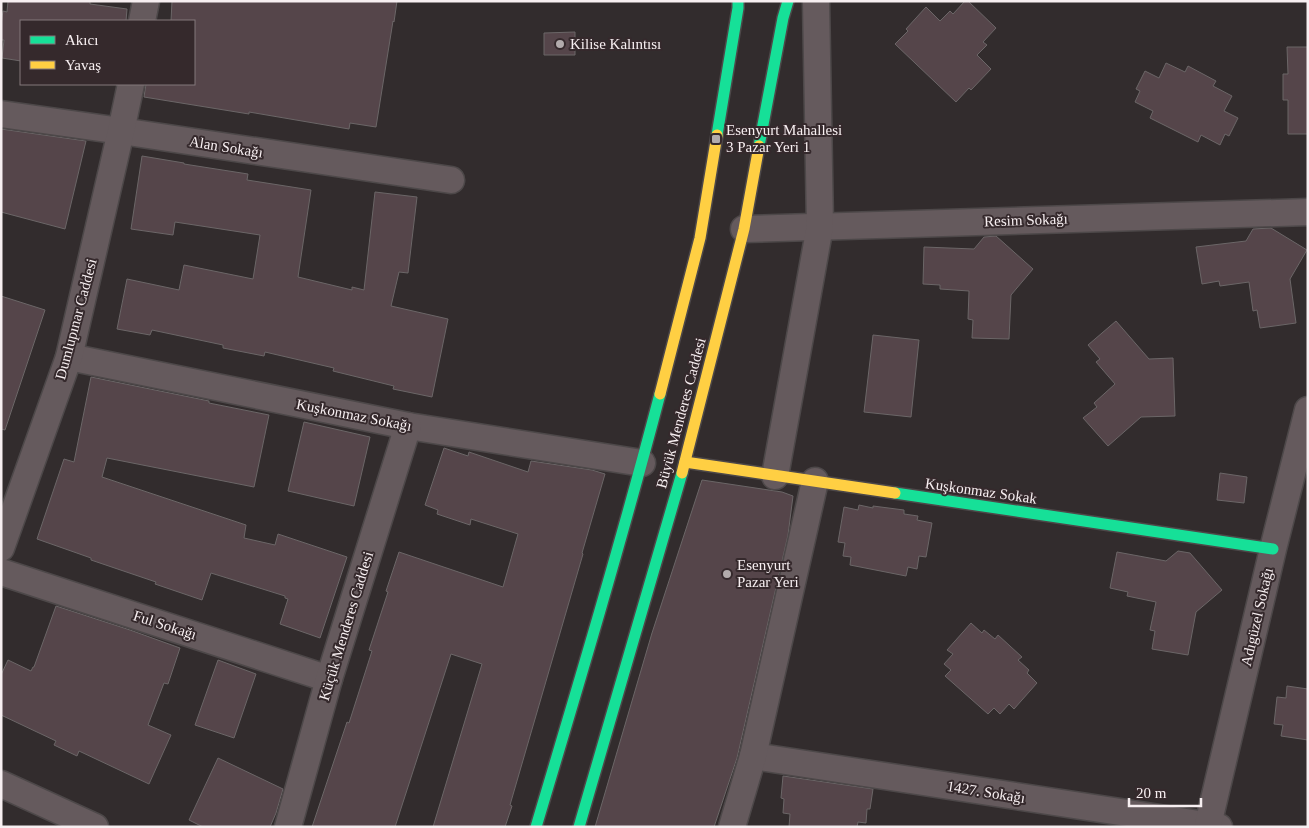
<svg xmlns="http://www.w3.org/2000/svg" width="1309" height="828" font-family="Georgia,serif">
<style>
.building{fill:#55454a;stroke:#6b6667}
.lines{fill:none;stroke-linecap:round;stroke-linejoin:round}
.street-casing{stroke:#4d4849;stroke-width:29}
.fast-casing{stroke:#4d4849;stroke-width:14}
.slow-casing{stroke:#4d4849;stroke-width:14}
.street{stroke:#655a5d;stroke-width:26}
.fast{stroke:#16e098;stroke-width:11}
.slow{stroke:#ffcf43;stroke-width:11}
.poi-dot{fill:#b2abac;stroke:#35292c;stroke-width:2}
.labels{text-anchor:middle;dominant-baseline:central;stroke-width:4;stroke-linejoin:round;paint-order:stroke}
.poi-label{font-size:15px;fill:#f7eff1;stroke:#35292c;text-anchor:start}
.street-label{font-size:15px;fill:#f7eff1;stroke:#35292c}
</style>
<rect width="100%" height="100%" fill="#322c2d"/>
<!-- building -->
<g class="building">
<polygon points="8,1 90,1 90,4 127,9 126,21 21,21 21,61 2,58 4,40 1,40 1,25 3,11 7,12"/>
<polygon points="172,1 397,1 394,22 393,21 376,127 350,123 349,129 249,112 249,114 144,97 146,84 194,84 194,21 171,21"/>
<polygon points="965,1 968,1 996,28 983,42 987,45 977,55 991,69 971,90 969,88 956,102 895,44 908,31 906,29 926,7 940,21 950,11 953,14"/>
<polygon points="575,32 575,55 544,55 544,33"/>
<polygon points="1287,47 1308,47 1308,134 1288,134 1288,100 1283,100 1283,74 1288,74"/>
<polygon points="1166,63 1185,72 1188,66 1216,81 1213,86 1232,96 1224,111 1238,118 1229,136 1225,134 1220,145 1201,135 1198,142 1150,118 1153,111 1135,102 1140,91 1136,89 1145,71 1159,78"/>
<polygon points="1,129 86,141 65,229 1,212"/>
<polygon points="142,156 184,163 184,164 248,174 247,180 311,190 298,277 352,290 352,287 364,290 375,192 417,197 408,273 399,272 391,306 448,319 432,397 393,389 394,386 333,371 334,368 265,352 264,356 223,348 223,345 152,330 150,335 117,329 127,279 179,290 184,265 253,279 260,235 175,222 173,235 131,229"/>
<polygon points="1271,228 1307,250 1290,279 1296,323 1260,328 1257,310 1253,311 1249,282 1220,286 1219,281 1202,284 1196,247 1246,241 1253,229"/>
<polygon points="996,236 1033,269 1011,295 1009,339 972,338 973,320 968,319 969,291 940,289 940,285 923,284 924,247 974,249 984,237"/>
<polygon points="1,296 45,310 5,430 1,429"/>
<polygon points="1116,321 1149,359 1173,358 1175,416 1141,417 1108,446 1083,418 1097,407 1094,403 1115,384 1096,362 1100,359 1088,345"/>
<polygon points="873,335 919,340 911,417 864,412"/>
<polygon points="91,377 209,401 209,403 269,415 254,487 107,458 102,477 246,525 244,538 275,545 278,534 347,557 320,638 280,624 288,599 285,598 285,596 211,573 202,600 155,584 156,582 91,560 91,558 37,539 64,459 74,462"/>
<polygon points="304,422 370,437 354,506 288,491"/>
<polygon points="444,448 468,456 469,452 528,472 531,461 592,470 605,474 582,553 583,554 510,805 512,806 505,827 433,827 482,664 451,654 395,827 312,827 347,722 349,723 372,651 369,650 388,592 386,591 399,552 503,587 518,534 471,519 470,525 437,514 438,510 425,505"/>
<polygon points="1220,473 1247,477 1244,503 1217,500"/>
<polygon points="702,480 782,492 793,496 788,535 737,758 714,827 595,827 652,633"/>
<polygon points="859,505 873,508 873,506 904,510 904,514 918,516 917,520 932,523 926,557 919,556 917,569 908,567 906,576 850,565 851,557 843,556 845,543 838,542 844,507 858,510"/>
<polygon points="1178,551 1190,553 1222,590 1196,612 1188,655 1152,649 1155,631 1150,630 1156,602 1127,596 1128,592 1110,588 1117,552 1166,561"/>
<polygon points="56,606 130,630 180,648 168,684 164,683 148,725 171,735 149,784 79,751 77,756 54,745 56,741 1,715 1,675 8,660 31,671 33,667 34,667"/>
<polygon points="971,623 982,633 984,630 995,639 998,635 1022,657 1018,660 1029,670 1027,673 1037,683 1014,709 1009,704 1000,714 994,708 988,714 945,676 951,670 944,664 953,654 947,650"/>
<polygon points="218,660 256,674 234,738 195,725"/>
<polygon points="1287,686 1308,689 1308,740 1281,736 1283,725 1274,724 1277,697 1286,698"/>
<polygon points="218,758 283,789 276,813 270,827 203,827 189,820"/>
<polygon points="783,776 873,789 870,809 867,809 866,823 858,822 857,827 789,827 790,814 783,813 784,799 781,798"/>
</g>
<g class="lines">
<defs>
<g id="street">
<polyline points="142,21 146,1"/>
<polyline points="1,114 121,131 451,180"/>
<polyline points="744,229 1308,212"/>
<polyline points="69,357 408,426 642,463"/>
<polyline points="775,476 820,226 816,1"/>
<polyline points="1,548 69,357 121,131 131,84"/>
<polyline points="1,572 329,679"/>
<polyline points="753,756 1219,827"/>
<polyline points="1,784 95,827"/>
<polyline points="1208,825 1273,549 1308,410"/>
<polyline points="288,827 329,679 408,426"/>
<polyline points="732,827 753,756 815,481"/>
</g>
<g id="fast">
<polyline points="717,135 738,8 738,1"/>
<polyline points="759,146 783,18 788,1"/>
<polyline points="895,493 1273,549"/>
<path d="M536,827C579,683 622,539 660,394"/>
<polyline points="579,827 682,473"/>
</g>
<g id="slow">
<polyline points="660,394 700,238 717,135"/>
<polyline points="685,462 895,493"/>
<polyline points="682,473 744,229 759,146"/>
</g>
</defs>
<!-- street casing -->
<use href="#street" class="street-casing"/>
<!-- fast casing -->
<use href="#fast" class="fast-casing"/>
<!-- slow casing -->
<use href="#slow" class="slow-casing"/>
<!-- street -->
<use href="#street" class="street"/>
<!-- fast -->
<use href="#fast" class="fast"/>
<!-- slow -->
<use href="#slow" class="slow"/>
</g>
<!-- markers -->
<g class="poi-dot">
<circle cx="560" cy="44" r="5"/>
<rect x="711" y="134" width="10" height="10" rx="2.5"/>
<circle cx="727" cy="574" r="5"/>
</g>
<g class="labels">
<!-- poi labels -->
<g class="poi-label">
<text x="570" y="44">Kilise Kalıntısı</text>
<text x="726" y="130">Esenyurt Mahallesi<tspan x="726" dy="17">3 Pazar Yeri 1</tspan></text>
<text x="737" y="565">Esenyurt<tspan x="737" dy="17">Pazar Yeri</tspan></text>
</g>
<!-- street labels -->
<g class="street-label">
<text transform="translate(226 147) rotate(9)">Alan Sokağı</text>
<text transform="translate(1026 220) rotate(-2)">Resim Sokağı</text>
<text transform="translate(76 319) rotate(-75)">Dumlupınar Caddesi</text>
<text transform="translate(681 413) rotate(-75)">Büyük Menderes Caddesi</text>
<text transform="translate(354 415) rotate(11)">Kuşkonmaz Sokağı</text>
<text transform="translate(981 491) rotate(8)">Kuşkonmaz Sokak</text>
<text transform="translate(1257 617) rotate(-77)">Adıgüzel Sokağı</text>
<text transform="translate(165 625) rotate(18)">Ful Sokağı</text>
<text transform="translate(346 626) rotate(-73)">Küçük Menderes Caddesi</text>
<text transform="translate(986 792) rotate(9)">1427. Sokağı</text>
</g>
</g>
<!-- border -->
<rect width="1309" height="828" fill="none" stroke="#f7eff1" stroke-width="5"/>
<!-- legend -->
<rect x="20" y="20" width="175" height="65" fill="#35292c" stroke="#83787b"/>
<rect x="30" y="36" width="25" height="8" fill="#16e098" stroke="#83787b"/>
<text x="65" y="45" font-size="15" fill="#f7eff1">Akıcı</text>
<rect x="30" y="61" width="25" height="8" fill="#ffcf43" stroke="#83787b"/>
<text x="65" y="70" font-size="15" fill="#f7eff1">Yavaş</text>
<!-- scale -->
<path d="M1129 798v8h72v-8" fill="none" stroke="#f7eff1" stroke-width="2.5"/>
<text x="1136" y="798" font-size="15" fill="#f7eff1" stroke="#35292c" stroke-width="4" paint-order="stroke">20 m</text>
</svg>
